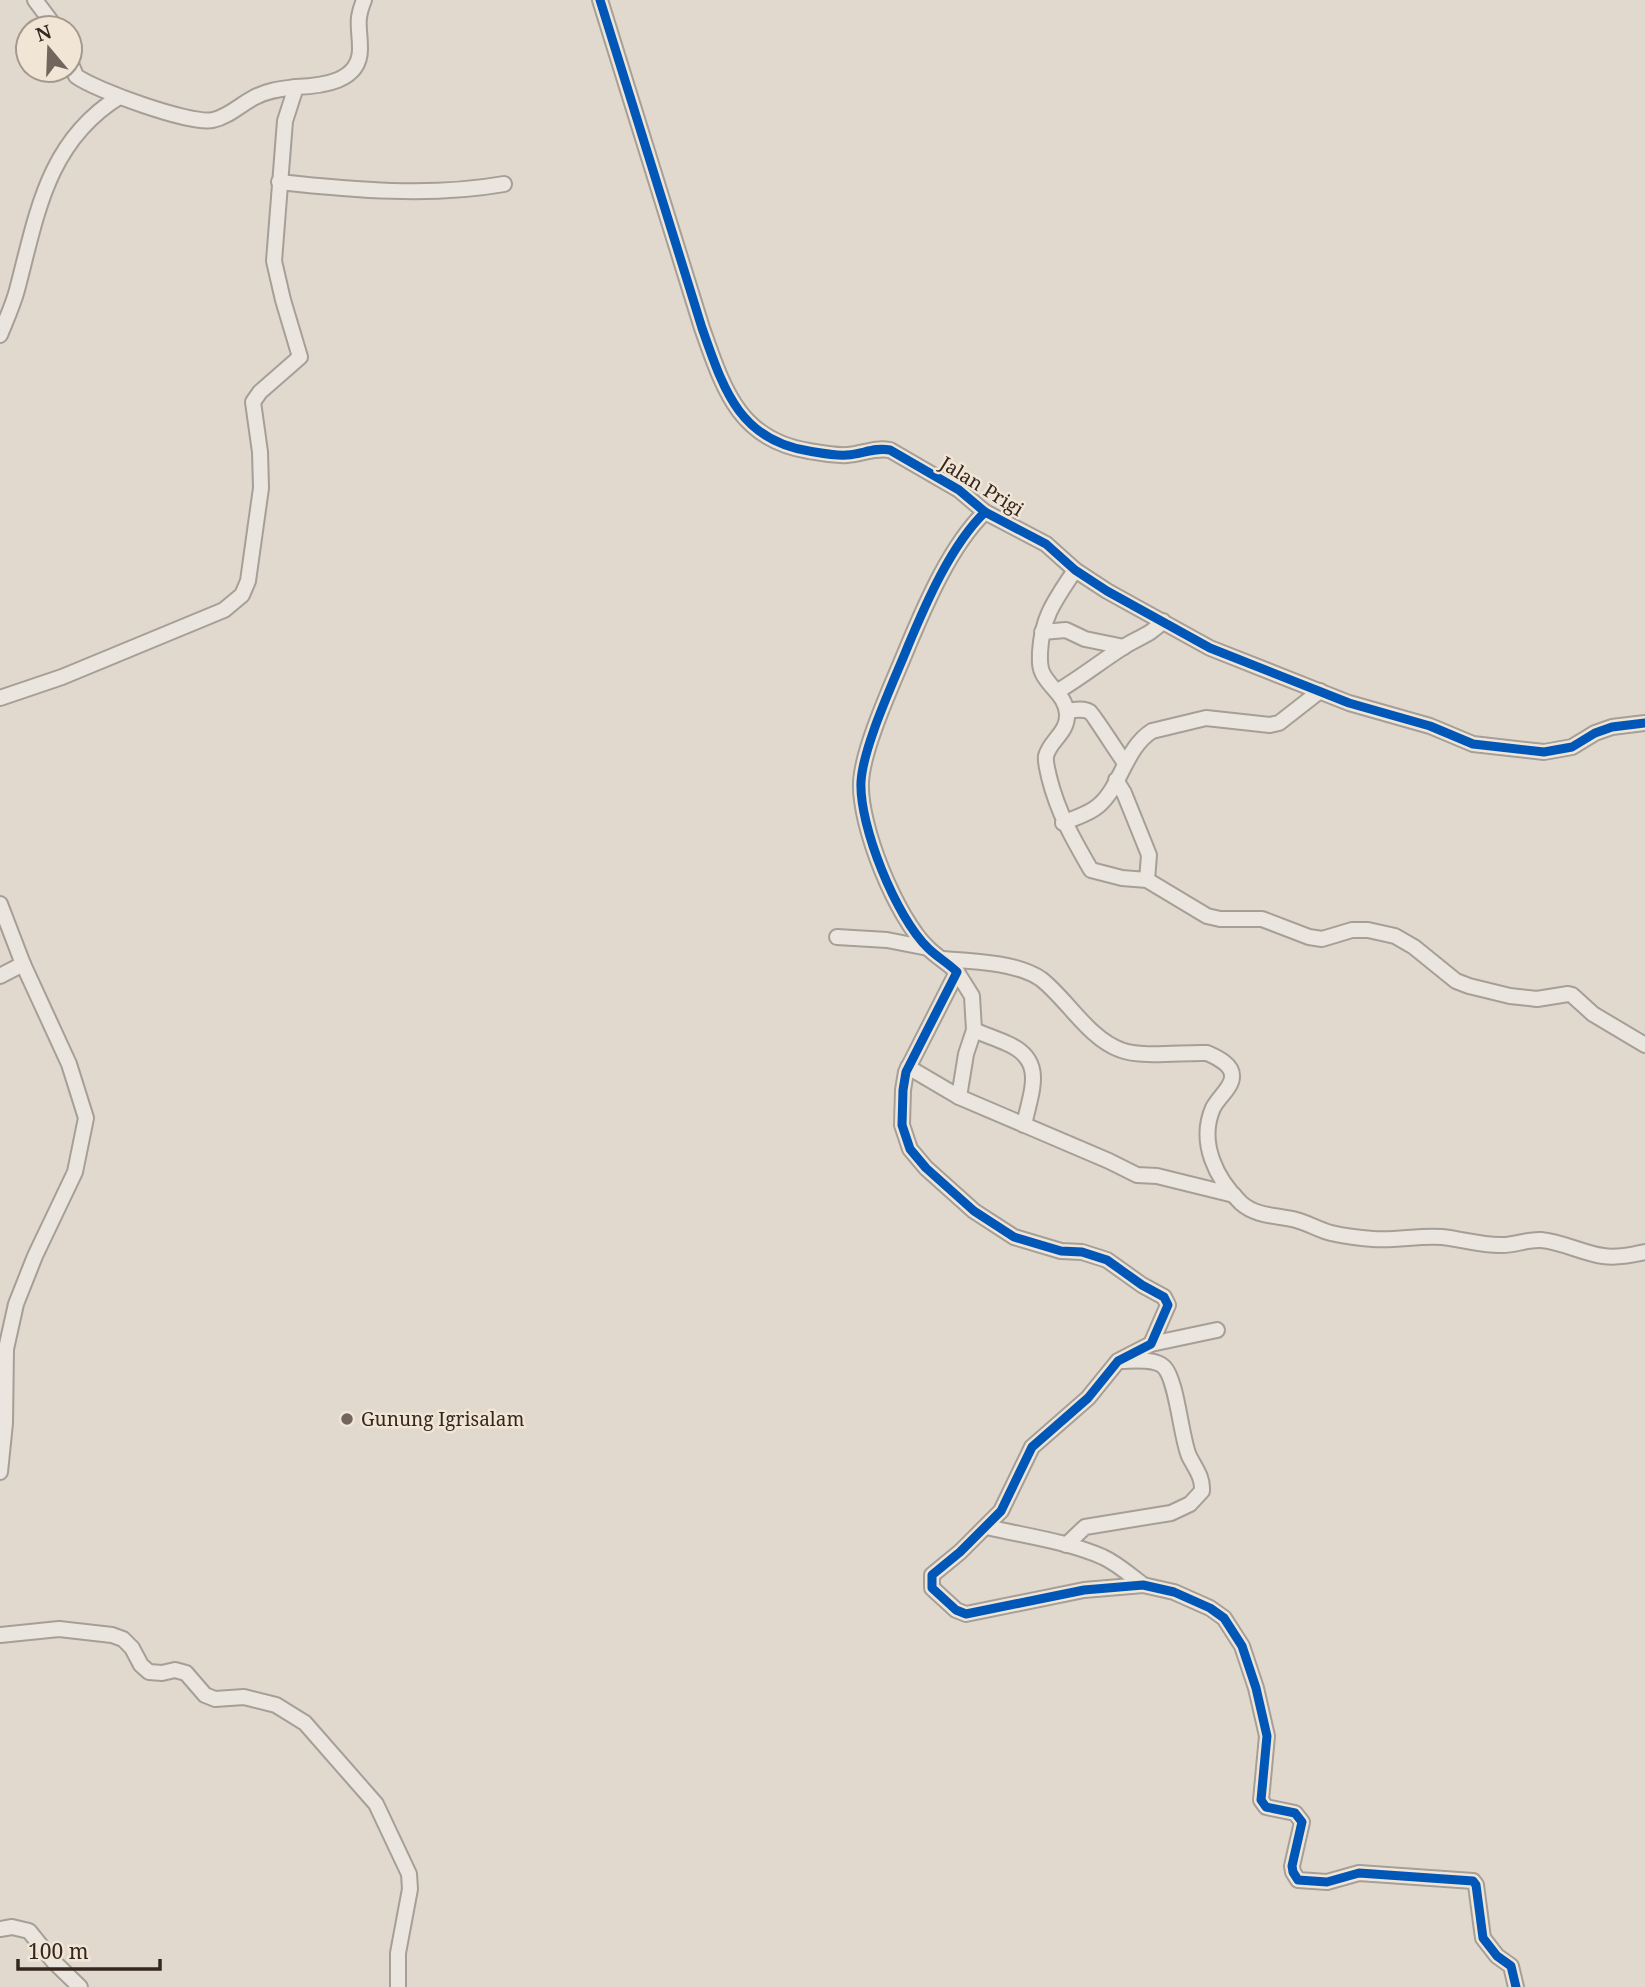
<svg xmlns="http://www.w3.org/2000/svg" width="1645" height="1987" font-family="'Noto Serif',serif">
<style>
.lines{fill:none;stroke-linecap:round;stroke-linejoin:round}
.minor-casing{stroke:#a69f97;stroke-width:18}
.minor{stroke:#eae5de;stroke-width:14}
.cycleway-casing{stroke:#f1e5d5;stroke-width:13}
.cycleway{stroke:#0057b8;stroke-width:9}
.poi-dot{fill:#71655d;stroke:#f1e5d5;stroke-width:2.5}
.labels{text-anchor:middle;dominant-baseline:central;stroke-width:5;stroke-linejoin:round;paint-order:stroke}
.street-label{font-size:19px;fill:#342720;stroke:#f1e5d5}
.poi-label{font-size:19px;fill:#342720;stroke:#f1e5d5;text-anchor:start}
</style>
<rect width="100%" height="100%" fill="#e1d9ce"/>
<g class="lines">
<defs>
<g id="minor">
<polyline points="35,0 56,28"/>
<path d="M600,0L702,328C723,387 738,440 809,451C821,453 835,456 847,455C863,454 874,447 890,450L959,490L985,512L1046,544L1075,570L1107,591L1210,648L1349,703L1430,726L1473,744L1544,752L1572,747L1595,733L1612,727L1645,723"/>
<path d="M70,61L76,76C95,90 191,125 213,120C228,117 241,104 255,97C268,90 282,89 296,87"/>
<path d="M279,182C353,190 431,197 504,184"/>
<path d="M0,335C6,320 13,305 17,290C37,214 47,142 119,97"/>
<path d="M985,512C951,545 926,603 908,646C894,681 863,746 861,782C859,826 896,917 928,948C937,957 948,963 957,972L906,1072L903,1090L902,1125L910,1149L926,1168L974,1211L1014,1237L1061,1251L1082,1252L1107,1260L1142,1285L1164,1297L1168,1305L1151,1344L1118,1361L1088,1398L1032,1447L1001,1511L960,1552L932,1575V1588L956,1610L966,1614L1084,1590L1143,1585L1174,1592L1210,1608L1224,1618L1242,1646L1256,1688L1267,1736L1261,1800L1266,1807L1295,1813L1302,1822L1292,1866L1293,1872L1298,1880L1327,1882L1359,1873L1473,1881L1476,1885L1483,1938L1497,1956L1511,1966L1516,1987"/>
<path d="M1075,570C1056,599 1042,616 1040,652C1040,660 1039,667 1043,674C1050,688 1066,696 1067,714C1068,733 1050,740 1046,756C1045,763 1048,771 1049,777C1058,813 1073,839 1091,870L1122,878L1147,880L1207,916L1220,919H1262L1309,937L1322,939L1352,930H1368L1395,936L1414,947L1456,981L1469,986L1510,996L1537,999L1568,994L1572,995L1593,1014L1645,1045"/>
<polyline points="1042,632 1066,630 1085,639 1124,647"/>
<path d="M1058,691C1080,678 1100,662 1122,648C1137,638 1151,635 1163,621"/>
<path d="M0,698L62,677L224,610L242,595L248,581L261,488L260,452L253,402L260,392L300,357L283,300L274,261L285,121L296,87C322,86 360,82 360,49C360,26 355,23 364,0"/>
<path d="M1067,711C1075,710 1083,708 1090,712C1093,714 1119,755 1125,763"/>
<polyline points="1116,780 1124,793 1149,855 1147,880"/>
<path d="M1063,823C1074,818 1089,814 1098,806C1121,787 1125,748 1152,731L1206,718L1270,725L1279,723L1320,691"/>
<polyline points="0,904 23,964 69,1064 86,1118 75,1172 35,1256 16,1304 6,1349 5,1423 0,1472"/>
<polyline points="837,937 887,940 928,948"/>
<path d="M942,959C970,961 1017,962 1041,979C1067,999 1089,1039 1121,1050C1141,1058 1183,1052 1207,1053C1216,1057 1233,1064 1232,1077C1232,1087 1218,1098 1213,1108C1198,1142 1216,1179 1241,1203C1257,1217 1277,1215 1296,1220C1308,1223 1319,1230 1331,1233C1344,1236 1359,1238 1373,1239C1396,1241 1419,1235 1442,1237C1461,1239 1480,1245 1500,1245C1513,1246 1527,1239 1541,1240C1563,1242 1582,1253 1603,1256C1617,1258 1631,1255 1645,1252"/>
<polyline points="957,972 972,996 974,1030 966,1054 959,1097 1109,1161 1137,1175 1157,1176 1234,1195"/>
<polyline points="0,976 23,964"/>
<path d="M974,1030C985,1035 995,1038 1006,1043C1047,1060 1031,1091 1024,1125"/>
<polyline points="908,1067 959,1097"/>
<polyline points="1151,1344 1217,1330"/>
<path d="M987,1527C1025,1536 1066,1541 1103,1557C1118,1564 1130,1575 1143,1585"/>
<path d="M1066,1545L1085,1527L1171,1513L1190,1504L1202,1491C1203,1477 1195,1468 1189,1456C1181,1438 1177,1380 1164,1367C1155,1358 1133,1361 1121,1361"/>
<polyline points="0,1635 59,1629 112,1635 123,1639 132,1648 141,1665 149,1672 162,1673 175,1670 186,1673 205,1695 215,1699 244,1697 276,1705 305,1723 376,1804 409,1874 410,1889 398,1953 398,1987"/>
<polyline points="0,1929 12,1927 29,1931 54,1962 80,1987"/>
</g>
</defs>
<!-- minor casing -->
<use href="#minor" class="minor-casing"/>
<!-- minor -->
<use href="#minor" class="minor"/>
<defs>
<g id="cycleway">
<path d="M600,0L702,328C723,387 738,440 809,451C821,453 835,456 847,455C863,454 874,447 890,450L959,490L985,512L1046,544L1075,570L1107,591L1210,648L1349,703L1430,726L1473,744L1544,752L1572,747L1595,733L1612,727L1645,723"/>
<path d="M985,512C951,545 926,603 908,646C894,681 863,746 861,782C859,826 896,917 928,948C937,957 948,963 957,972L906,1072L903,1090L902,1125L910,1149L926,1168L974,1211L1014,1237L1061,1251L1082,1252L1107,1260L1142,1285L1164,1297L1168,1305L1151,1344L1118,1361L1088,1398L1032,1447L1001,1511L960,1552L932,1575V1588L956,1610L966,1614L1084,1590L1143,1585L1174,1592L1210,1608L1224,1618L1242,1646L1256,1688L1267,1736L1261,1800L1266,1807L1295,1813L1302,1822L1292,1866L1293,1872L1298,1880L1327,1882L1359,1873L1473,1881L1476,1885L1483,1938L1497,1956L1511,1966L1516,1987"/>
</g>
</defs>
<!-- cycleway casing -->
<use href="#cycleway" class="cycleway-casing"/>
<!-- cycleway -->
<use href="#cycleway" class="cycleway"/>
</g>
<!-- markers -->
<circle class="poi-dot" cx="347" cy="1419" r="7"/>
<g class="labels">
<!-- street labels -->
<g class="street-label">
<text transform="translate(982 486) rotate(32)">Jalan Prigi</text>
</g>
<!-- poi labels -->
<g class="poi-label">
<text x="361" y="1419">Gunung Igrisalam</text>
</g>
</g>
<!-- north arrow -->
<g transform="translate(49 49) rotate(341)"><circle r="33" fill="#f1e5d5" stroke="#a5998d" stroke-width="2"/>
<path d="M0-5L12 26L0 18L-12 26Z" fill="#71655d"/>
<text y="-10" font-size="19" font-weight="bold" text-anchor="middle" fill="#342720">N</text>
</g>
<!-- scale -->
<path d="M18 1959v10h142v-10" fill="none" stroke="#342720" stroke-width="3.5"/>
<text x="28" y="1959" font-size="21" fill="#342720" stroke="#f1e5d5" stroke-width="5" paint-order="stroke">100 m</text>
</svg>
